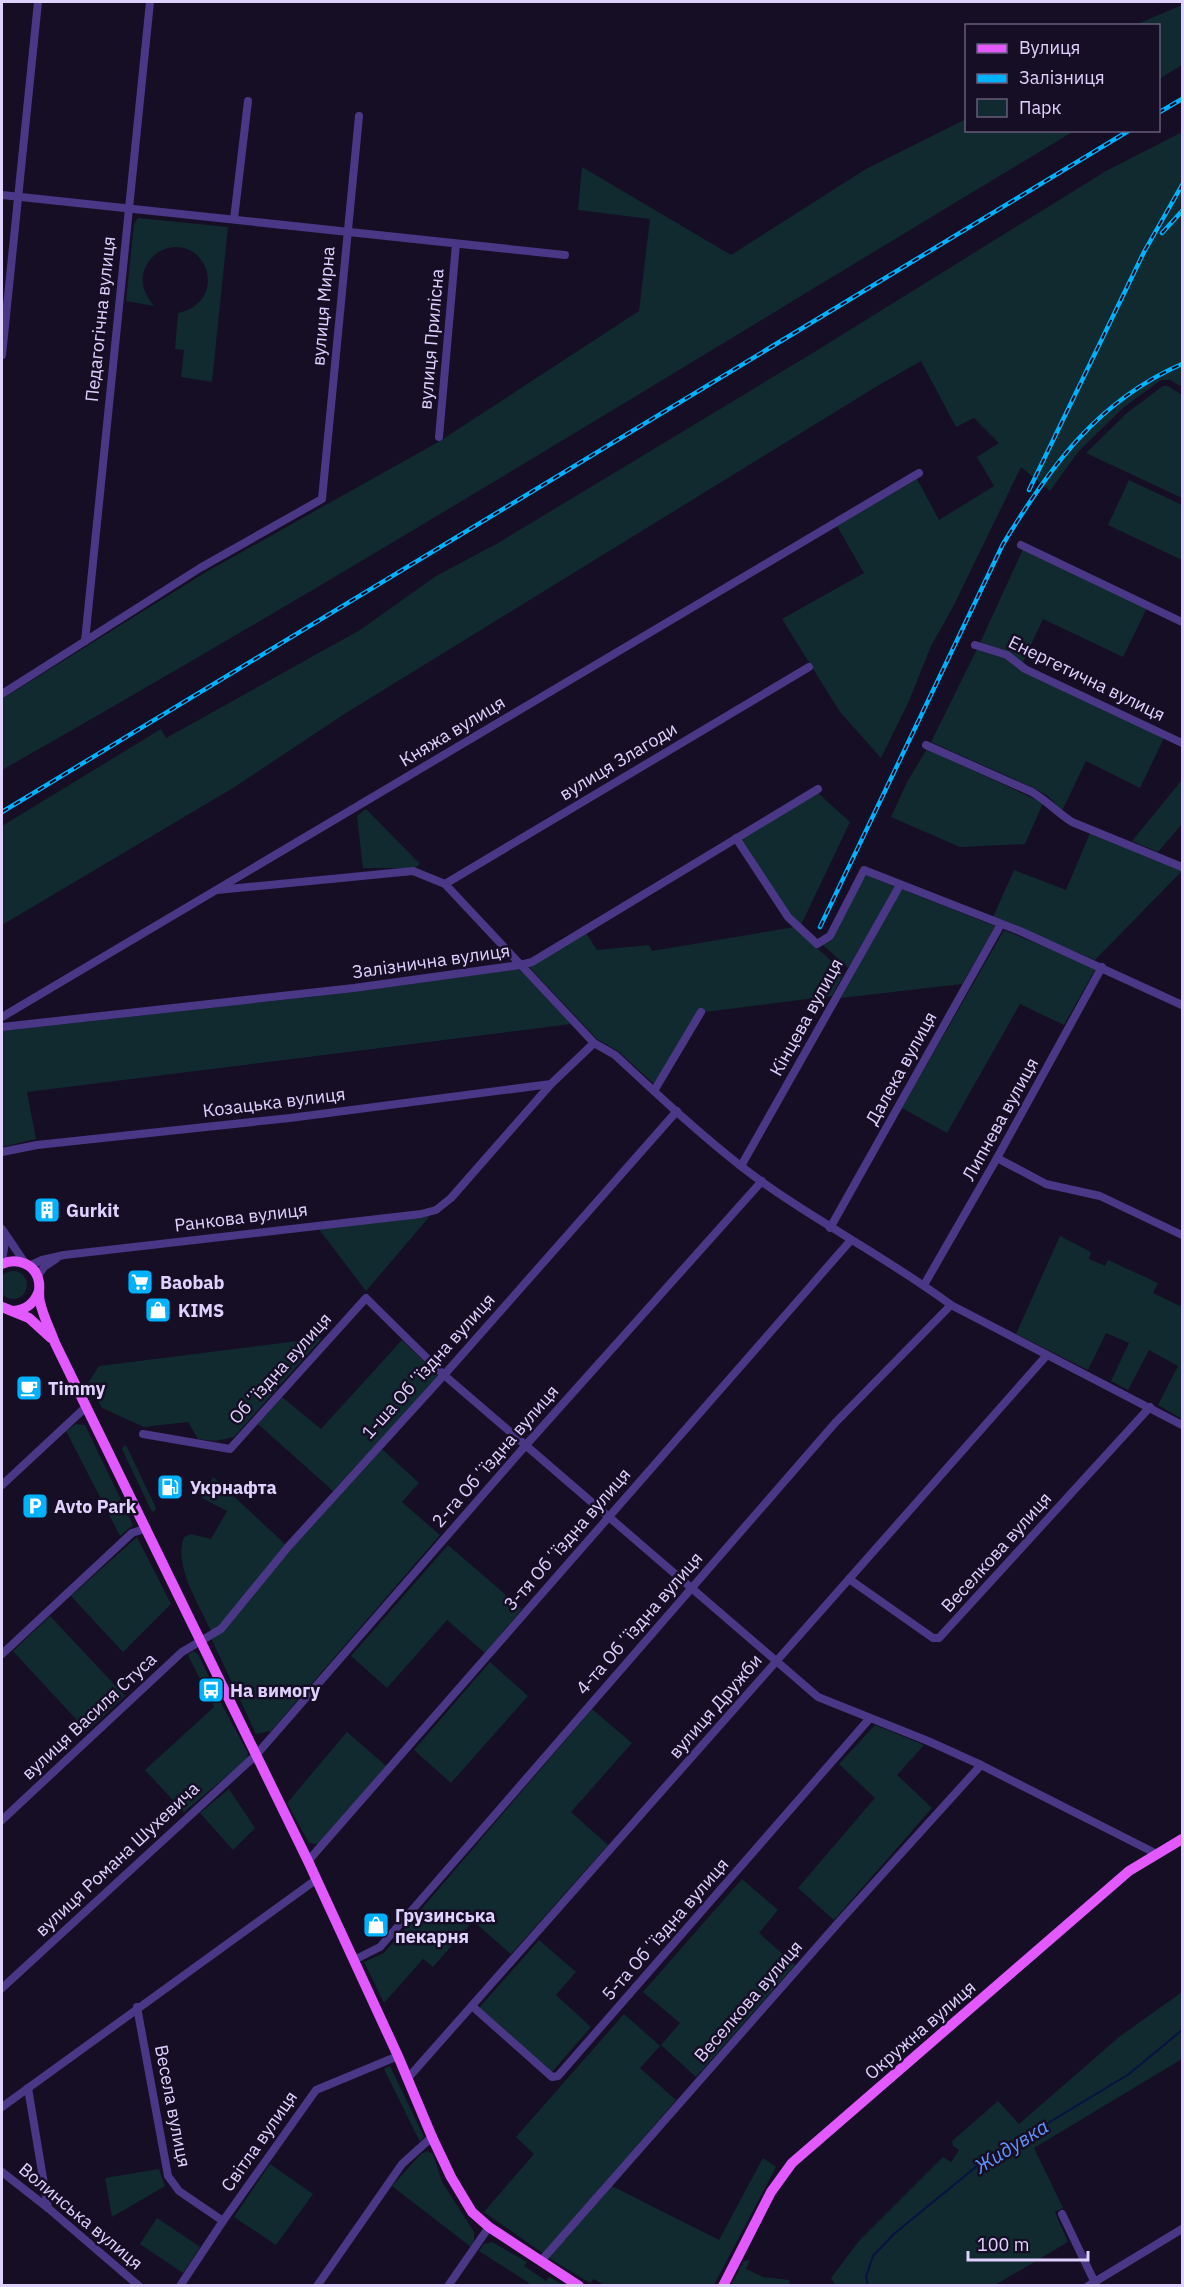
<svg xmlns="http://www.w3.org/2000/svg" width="1184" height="2287" font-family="'IBM Plex Sans',sans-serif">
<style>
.green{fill:#102a2f}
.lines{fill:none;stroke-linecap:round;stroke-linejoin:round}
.stream{stroke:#081243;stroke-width:2}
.minor{stroke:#4a3785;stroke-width:8}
.major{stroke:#e259ff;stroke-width:10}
.rail-casing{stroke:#00b1fd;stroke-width:4.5}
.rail{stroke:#160e25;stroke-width:2;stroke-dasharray:7;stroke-linecap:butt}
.labels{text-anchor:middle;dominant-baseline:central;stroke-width:5;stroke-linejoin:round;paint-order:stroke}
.street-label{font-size:18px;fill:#e0d2ff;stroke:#160e25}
.poi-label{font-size:18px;font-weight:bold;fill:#e0d2ff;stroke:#160e25;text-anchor:start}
.water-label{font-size:20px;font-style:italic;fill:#6095ff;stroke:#160e25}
</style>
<rect width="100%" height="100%" fill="#160e25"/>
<!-- green -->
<g class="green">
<polygon points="1182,5 1182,65 1159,79 1158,26 1135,25"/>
<path d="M966,119V130L1074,131C718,345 364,565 2,770V699L206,572L440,441L639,311L650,219L578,210L582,167L731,255L866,169Z"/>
<polygon points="1182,132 1182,204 1180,206 1182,210 1182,387 1170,380 1161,380 1123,408 1078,452 1050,491 1021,467 953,607 931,646 909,701 881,758 840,712 782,619 864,573 837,526 917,479 939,520 994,486 977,457 999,443 974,418 956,427 921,361 879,385 346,713 233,788 2,925 2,826 161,729 166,738 360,630 436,576 498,543 811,354 1106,171"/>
<path d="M138,218L228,227L212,382L181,377L184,350L175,349L178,313C229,302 208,235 165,249C156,252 149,259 145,268C139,282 145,295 154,306L126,301L134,224Z"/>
<polygon points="1163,386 1168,386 1182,395 1182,498 1086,453 1127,413"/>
<polygon points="1129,480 1182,505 1182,560 1108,525"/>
<polygon points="1023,549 1147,608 1123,657 1043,619 1023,662 980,643"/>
<polygon points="977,649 1006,659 1164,738 1140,788 1086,761 1062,811 1048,796 1034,788 931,742"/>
<polygon points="927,749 1043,803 1025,844 960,847 891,817 907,782"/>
<polygon points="1182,780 1182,824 1158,852 1132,841"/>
<polygon points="818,793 850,822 801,925 790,914 741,839"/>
<polygon points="366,809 420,864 415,868 363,868 357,816"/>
<polygon points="1090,833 1182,871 1095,960 993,917 1014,870 1066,890"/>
<polygon points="865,874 895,887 848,968 823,945 833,939"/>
<polygon points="901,889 995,926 962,984 841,998"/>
<polygon points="795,927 844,973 832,996 697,1013 654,1084 618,1051 597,1039 528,966 586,933 597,950 649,945 652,951"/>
<polygon points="1004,930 1096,968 1064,1025 1020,1004 947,1133 902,1108"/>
<polygon points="519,969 571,1024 27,1092 36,1139 2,1147 2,1031 354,992"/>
<polygon points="430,1216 366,1291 318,1228 421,1218"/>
<polygon points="1060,1236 1091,1252 1089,1259 1105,1266 1108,1260 1158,1283 1153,1293 1180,1306 1182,1301 1182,1419 1158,1405 1178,1366 1149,1350 1128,1390 1111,1381 1129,1343 1106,1333 1088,1370 1016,1334"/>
<circle cx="13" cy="1285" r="14"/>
<polygon points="322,1338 234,1437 215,1441 198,1439 188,1422 144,1427 102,1408 88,1383 99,1366"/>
<polygon points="402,1340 439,1376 333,1491 258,1424 282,1397 321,1429"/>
<polygon points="76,1424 85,1425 133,1525 120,1536 66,1431"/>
<polygon points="124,1445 127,1447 156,1508 154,1512 151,1510 122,1449"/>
<polygon points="382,1449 419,1483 402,1502 440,1535 271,1731 256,1734 211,1638"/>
<path d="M213,1477L286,1545L219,1627L211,1631C199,1604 173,1566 184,1537L191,1534L211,1539L227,1511L202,1498Z"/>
<polygon points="137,1537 171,1604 123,1652 71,1596"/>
<polygon points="448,1545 522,1609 485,1653 447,1620 387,1688 351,1656"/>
<polygon points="50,1616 125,1696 87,1731 13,1651"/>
<polygon points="193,1651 198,1654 209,1677 205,1679 212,1694 214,1694 220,1701 248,1753 247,1759 184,1812 145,1770 214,1707 188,1655"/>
<polygon points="490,1662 528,1696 451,1783 414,1750"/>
<polygon points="592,1709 632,1743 571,1812 608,1845 511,1954 473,1921 433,1967 423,1959 384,2003 364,1962 384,1953"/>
<polygon points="875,1725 924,1745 897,1775 932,1808 834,1920 798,1888 875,1798 839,1764"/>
<polygon points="347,1732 386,1766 318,1844 309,1843 287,1803"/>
<polygon points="229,1789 255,1828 233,1850 200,1813"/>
<polygon points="742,1879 778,1910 759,1933 795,1965 696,2077 661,2045 680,2023 643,1992"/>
<polygon points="539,1940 576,1972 556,1995 591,2027 552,2072 479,2008"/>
<polygon points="1182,1992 1182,2059 1034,2148 1063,2208 1055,2212 1068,2242 995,2285 835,2285 831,2278 859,2241 943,2157 951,2162 959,2150 953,2146 952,2141 998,2101 1019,2124 1119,2037"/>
<polygon points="624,2014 660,2046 640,2068 676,2100 544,2254 484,2212 534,2154 516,2137"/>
<polygon points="390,2066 424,2137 420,2142 384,2069"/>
<polygon points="427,2151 433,2154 442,2182 474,2232 474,2240 471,2247 392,2186 421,2154"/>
<polygon points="763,2158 776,2167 714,2285 604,2285 594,2279 590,2283 549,2258 612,2186 719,2240"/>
<polygon points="270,2164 313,2194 276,2245 234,2217"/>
<polygon points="159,2169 165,2186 112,2217 105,2178"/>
<polygon points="157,2218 200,2247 183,2273 140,2244"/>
<polygon points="492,2242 527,2262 524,2266 546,2281 549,2277 564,2285 528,2285 529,2283 479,2251 484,2244"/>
<polygon points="750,2260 746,2269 763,2277 789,2280 790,2285 731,2285 744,2261"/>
</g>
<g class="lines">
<!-- stream -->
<polyline class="stream" points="868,2286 866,2277 873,2256 895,2233 977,2166 1129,2074 1182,2030"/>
<!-- minor -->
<g class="minor">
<polyline points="2,195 565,255"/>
<polyline points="234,219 248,101"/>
<polyline points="2,355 38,2"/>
<polyline points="439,437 456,244"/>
<polyline points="1021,545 1182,622"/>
<polyline points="85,641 150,2"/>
<polyline points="975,645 1007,655 1025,669 1182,743"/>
<polyline points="2,694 200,568 322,499 359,116"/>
<path d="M926,745L1032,792C1047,801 1058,813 1072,822L1182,867"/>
<polyline points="736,838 788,917 817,944 830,936 864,870 1020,931 1182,1005"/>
<polyline points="445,884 809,667"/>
<path d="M217,890L413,871L445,884L594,1043L615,1055C656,1093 697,1132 742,1167C808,1218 884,1255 951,1305L1182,1425"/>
<polyline points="2,1017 919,473"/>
<polyline points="2,1027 354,988 520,965 532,962 818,789"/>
<polyline points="654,1091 701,1012"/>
<polyline points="2,1152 37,1145 290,1118 551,1084"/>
<polyline points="997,1158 1046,1184 1100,1196 1182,1235"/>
<polyline points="741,1166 900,885"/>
<polyline points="830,1228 1001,924"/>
<polyline points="2,1229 25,1263"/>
<polyline points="2,1260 6,1237"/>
<polyline points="29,1266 42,1260 64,1255 421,1214 436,1210 451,1198 551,1084 594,1043"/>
<polyline points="37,1277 44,1267 56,1259"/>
<polyline points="924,1285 997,1158 1102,967"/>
<polyline points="143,1434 230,1449 366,1298 444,1375 818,1697 928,1741 981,1765 1157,1854"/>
<polyline points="2,1485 87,1406"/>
<polyline points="849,1579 933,1638 939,1638 1150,1407"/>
<polyline points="2,1654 132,1533 147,1528"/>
<polyline points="2,1820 182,1652 221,1629 288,1547 444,1375 677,1111"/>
<polyline points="308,1861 851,1240"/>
<polyline points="354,1960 380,1947 835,1423 951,1305"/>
<polyline points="2,1988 256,1755 526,1445 762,1181"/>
<polyline points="472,2006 552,2077 558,2076 870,1718"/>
<polyline points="137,2007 168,2176 179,2191 223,2221"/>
<polyline points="408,2078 1047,1355"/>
<polyline points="28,2088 48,2208"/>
<polyline points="2,2107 317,1879"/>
<polyline points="2,2172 48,2208 139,2286"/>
<polyline points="1062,2214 1096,2285"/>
<polyline points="541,2261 838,1923 981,1765"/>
<polyline points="180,2286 223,2221 316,2090 398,2056"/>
<polyline points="317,2286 402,2164 432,2137"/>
<polyline points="448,2286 489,2227"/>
<polyline points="1088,2286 1182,2229"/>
</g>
<!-- major -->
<g class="major">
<path d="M2,1264C17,1257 36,1264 39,1282C40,1289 38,1295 40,1302C43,1316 50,1329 55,1343L308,1861L398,2056L432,2137L451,2177L472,2212L489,2227L579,2286"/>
<polyline points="2,1307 29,1318 51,1338"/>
<path d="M13,1311C26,1310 34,1304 39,1291"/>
<polyline points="723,2286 771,2192 792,2163 1129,1871 1182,1839"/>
</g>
<defs>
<g id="rail">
<polyline points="1158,113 1182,99"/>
<polyline points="1162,233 1182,211"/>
<polyline points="1029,490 1144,252 1182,185"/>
<polyline points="2,812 1130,130"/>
<path d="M820,927L1003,544C1050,467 1097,401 1182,364"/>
</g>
</defs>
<!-- rail casing -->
<use href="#rail" class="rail-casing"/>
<!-- rail -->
<use href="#rail" class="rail"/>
</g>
<!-- icons -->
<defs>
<symbol id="building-square" viewBox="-11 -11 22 22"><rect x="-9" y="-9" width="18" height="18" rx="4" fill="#00b1fd" stroke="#160e25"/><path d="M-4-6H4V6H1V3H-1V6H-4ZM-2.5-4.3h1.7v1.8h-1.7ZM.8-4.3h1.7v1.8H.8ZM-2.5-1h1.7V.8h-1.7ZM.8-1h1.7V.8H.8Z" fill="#fff"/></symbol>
<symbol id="supermarket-square" viewBox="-11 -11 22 22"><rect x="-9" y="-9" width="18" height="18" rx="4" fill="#00b1fd" stroke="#160e25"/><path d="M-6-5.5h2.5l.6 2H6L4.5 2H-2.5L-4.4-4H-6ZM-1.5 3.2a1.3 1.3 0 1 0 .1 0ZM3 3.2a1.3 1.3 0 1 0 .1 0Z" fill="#fff"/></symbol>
<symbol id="shop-square" viewBox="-11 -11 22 22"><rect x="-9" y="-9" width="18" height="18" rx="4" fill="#00b1fd" stroke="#160e25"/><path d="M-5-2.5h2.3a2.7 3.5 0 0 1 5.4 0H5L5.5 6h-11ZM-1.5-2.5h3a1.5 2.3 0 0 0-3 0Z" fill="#fff"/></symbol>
<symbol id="cafe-square" viewBox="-11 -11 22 22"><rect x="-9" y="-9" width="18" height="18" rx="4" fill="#00b1fd" stroke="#160e25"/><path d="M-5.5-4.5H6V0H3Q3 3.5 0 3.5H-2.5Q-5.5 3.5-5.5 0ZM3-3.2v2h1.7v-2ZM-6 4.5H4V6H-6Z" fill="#fff"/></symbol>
<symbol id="fuel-square" viewBox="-11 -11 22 22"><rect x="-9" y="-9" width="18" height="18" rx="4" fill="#00b1fd" stroke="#160e25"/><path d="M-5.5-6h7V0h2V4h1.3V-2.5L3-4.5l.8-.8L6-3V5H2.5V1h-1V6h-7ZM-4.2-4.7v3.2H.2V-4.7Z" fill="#fff"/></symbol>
<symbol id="parking-square" viewBox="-11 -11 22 22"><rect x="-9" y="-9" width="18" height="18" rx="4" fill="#00b1fd" stroke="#160e25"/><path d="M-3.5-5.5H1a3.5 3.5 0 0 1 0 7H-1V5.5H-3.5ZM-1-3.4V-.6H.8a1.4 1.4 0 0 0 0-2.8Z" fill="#fff"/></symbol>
<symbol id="bus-square" viewBox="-11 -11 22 22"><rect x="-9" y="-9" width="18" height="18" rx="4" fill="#00b1fd" stroke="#160e25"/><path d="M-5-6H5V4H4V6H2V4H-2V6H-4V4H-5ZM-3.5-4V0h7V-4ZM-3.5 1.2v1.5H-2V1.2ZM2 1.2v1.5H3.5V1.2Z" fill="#fff"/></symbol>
</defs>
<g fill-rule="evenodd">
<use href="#building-square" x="32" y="1195" width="30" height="30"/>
<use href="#supermarket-square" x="125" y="1267" width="30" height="30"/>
<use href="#shop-square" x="143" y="1295" width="30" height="30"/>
<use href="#cafe-square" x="14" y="1373" width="30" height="30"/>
<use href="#fuel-square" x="155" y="1472" width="30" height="30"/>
<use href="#parking-square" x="20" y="1491" width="30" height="30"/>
<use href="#bus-square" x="196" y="1675" width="30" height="30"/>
<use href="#shop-square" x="361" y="1910" width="30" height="30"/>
</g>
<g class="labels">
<!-- street labels -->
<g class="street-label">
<text transform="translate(323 306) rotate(-85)">вулиця Мирна</text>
<text transform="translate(100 319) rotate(-84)">Педагогічна вулиця</text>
<text transform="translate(431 339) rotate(-85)">вулиця Прилісна</text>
<text transform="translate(1087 678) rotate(26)">Енергетична вулиця</text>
<text transform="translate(452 731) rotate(-31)">Княжа вулиця</text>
<text transform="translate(618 761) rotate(-31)">вулиця Злагоди</text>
<text transform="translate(431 961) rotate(-8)">Залізнична вулиця</text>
<text transform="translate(806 1017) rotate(-61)">Кінцева вулиця</text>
<text transform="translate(901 1068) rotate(-61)">Далека вулиця</text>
<text transform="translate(274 1102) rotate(-7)">Козацька вулиця</text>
<text transform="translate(1000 1119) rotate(-61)">Липнева вулиця</text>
<text transform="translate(241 1217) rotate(-7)">Ранкова вулиця</text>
<text transform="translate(428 1366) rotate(-48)">1-ша Обʼїздна вулиця</text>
<text transform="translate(280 1368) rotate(-48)">Обʼїздна вулиця</text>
<text transform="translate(495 1456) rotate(-49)">2-га Обʼїздна вулиця</text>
<text transform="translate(567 1539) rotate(-49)">3-тя Обʼїздна вулиця</text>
<text transform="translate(996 1552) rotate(-48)">Веселкова вулиця</text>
<text transform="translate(639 1623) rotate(-49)">4-та Обʼїздна вулиця</text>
<text transform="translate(715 1706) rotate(-49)">вулиця Дружби</text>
<text transform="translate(89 1716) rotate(-43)">вулиця Василя Стуса</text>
<text transform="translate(117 1859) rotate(-43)">вулиця Романа Шухевича</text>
<text transform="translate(665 1929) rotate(-49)">5-та Обʼїздна вулиця</text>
<text transform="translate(748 2001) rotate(-49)">Веселкова вулиця</text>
<text transform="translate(920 2030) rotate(-41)">Окружна вулиця</text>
<text transform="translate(173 2106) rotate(79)">Весела вулиця</text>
<text transform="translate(259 2141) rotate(-55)">Світла вулиця</text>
<text transform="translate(81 2216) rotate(40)">Волинська вулиця</text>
</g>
<!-- poi labels -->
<g class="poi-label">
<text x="66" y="1210">Gurkit</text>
<text x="160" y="1282">Baobab</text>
<text x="178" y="1310">KIMS</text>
<text x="48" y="1388">Timmy</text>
<text x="190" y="1487">Укрнафта</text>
<text x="54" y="1506">Avto Park</text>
<text x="230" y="1690">На вимогу</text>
<text x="395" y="1915">Грузинська<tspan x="395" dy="21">пекарня</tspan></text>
</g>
<!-- water labels -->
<g class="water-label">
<text transform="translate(1011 2146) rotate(-32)">Жидувка</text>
</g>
</g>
<!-- border -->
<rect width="1184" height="2287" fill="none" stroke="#e0d2ff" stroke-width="6"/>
<!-- legend -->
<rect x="965" y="24" width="195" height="108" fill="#160e25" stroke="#675c7c" stroke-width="1.5"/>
<rect x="977" y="44" width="30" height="9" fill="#e259ff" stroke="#675c7c" stroke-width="1.5"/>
<text x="1019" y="54" font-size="18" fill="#e0d2ff">Вулиця</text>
<rect x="977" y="74" width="30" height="9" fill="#00b1fd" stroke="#675c7c" stroke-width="1.5"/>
<text x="1019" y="84" font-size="18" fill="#e0d2ff">Залізниця</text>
<rect x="977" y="99" width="30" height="18" fill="#102a2f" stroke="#675c7c" stroke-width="1.5"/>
<text x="1019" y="114" font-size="18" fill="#e0d2ff">Парк</text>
<!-- scale -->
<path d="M968 2251v9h120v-9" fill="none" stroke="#e0d2ff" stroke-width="3"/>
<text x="977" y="2251" font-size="18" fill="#e0d2ff" stroke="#160e25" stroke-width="4.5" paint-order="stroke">100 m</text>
</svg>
